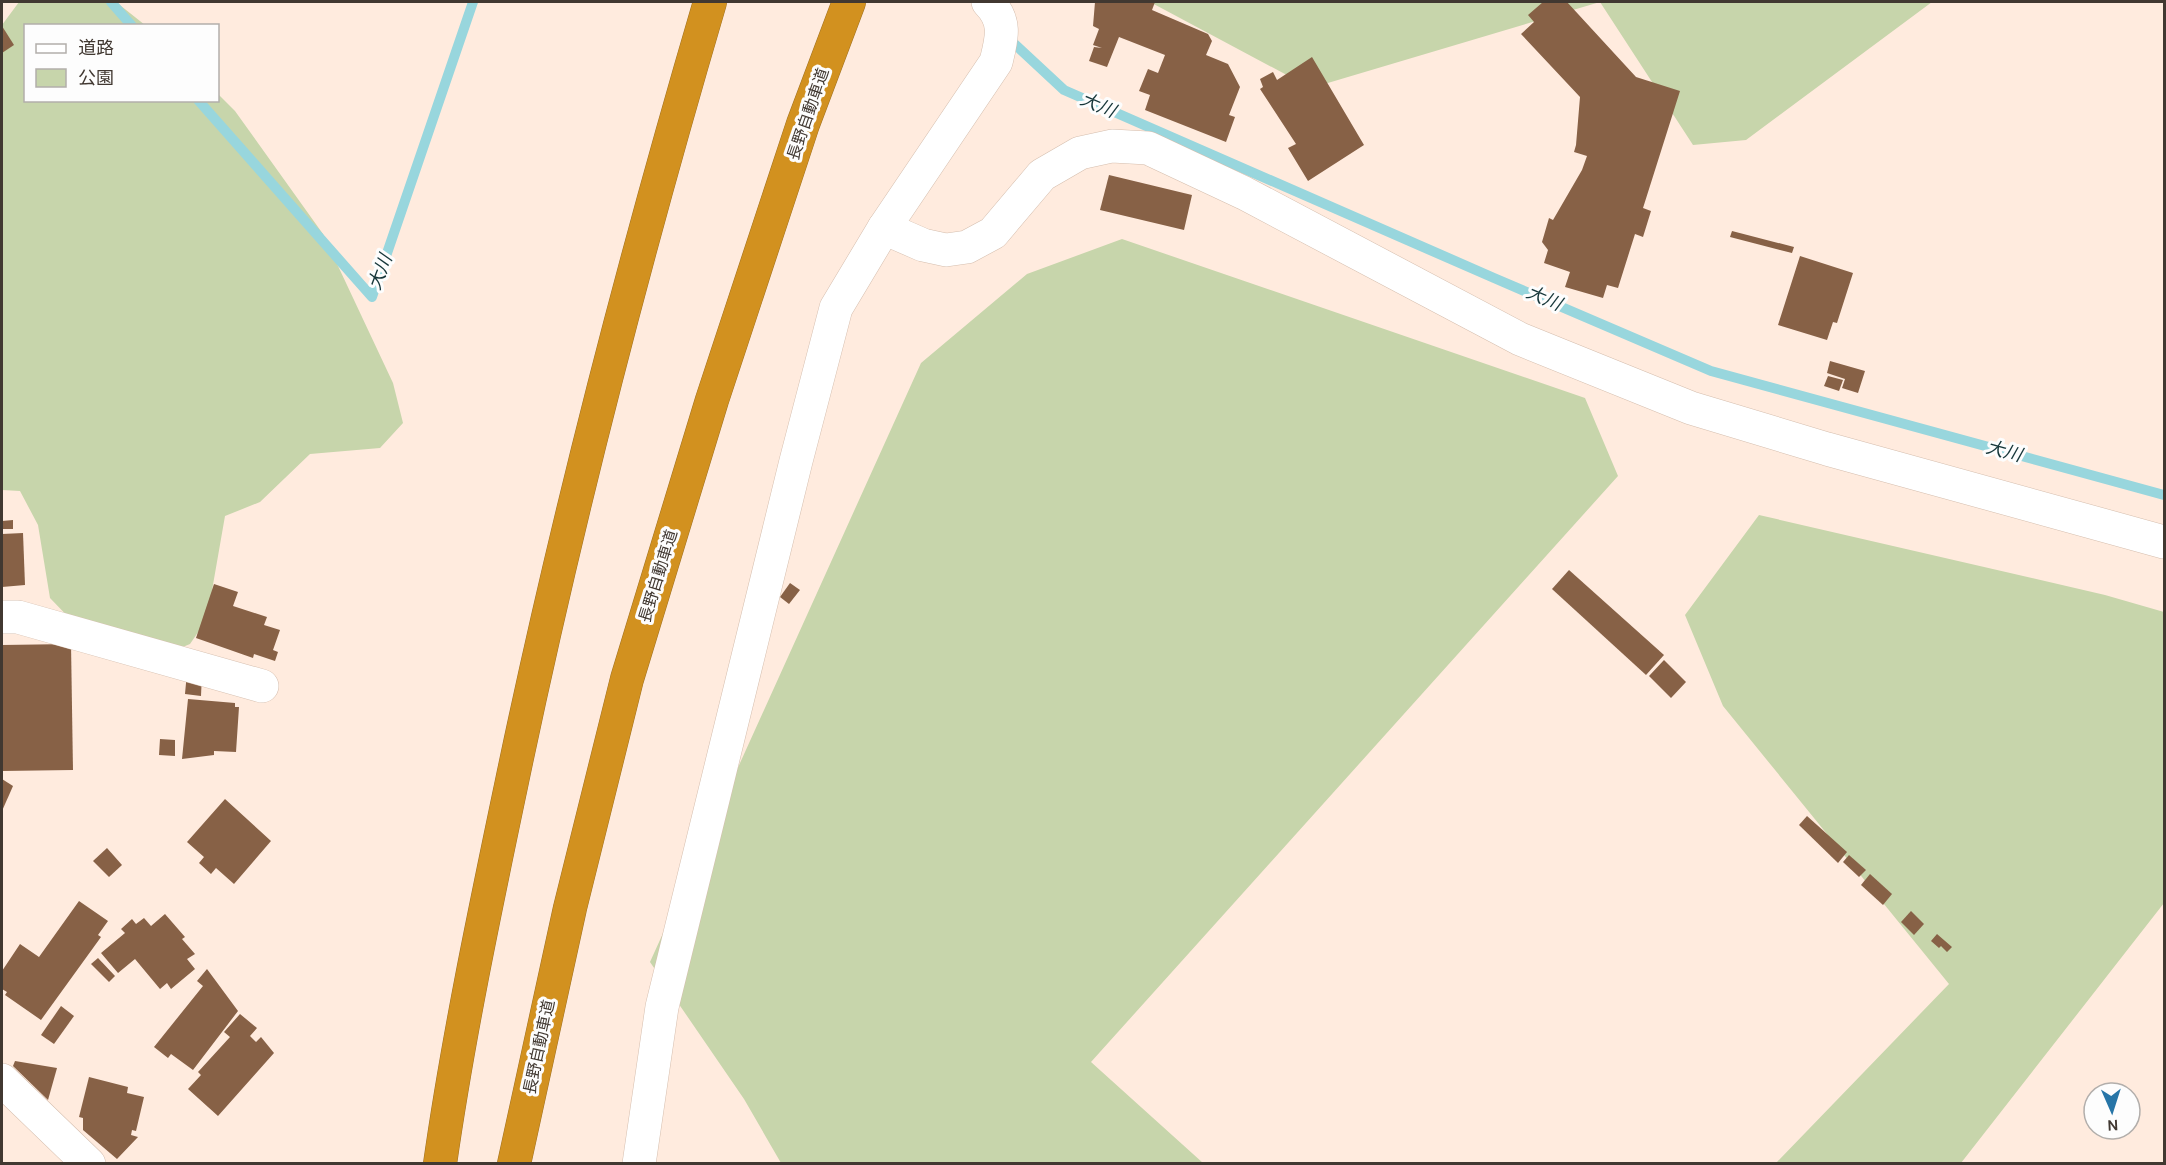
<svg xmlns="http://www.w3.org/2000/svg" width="2166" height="1165" font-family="Karla,'Noto Sans JP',sans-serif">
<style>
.green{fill:#c7d5ab}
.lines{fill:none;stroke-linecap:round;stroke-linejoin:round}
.stream{stroke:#98d6dd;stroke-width:10}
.building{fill:#876146}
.minor-casing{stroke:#d5beae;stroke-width:34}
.highway-casing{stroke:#9f7225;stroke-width:34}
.minor{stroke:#fff;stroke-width:33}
.highway{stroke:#d2911f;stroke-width:33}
.labels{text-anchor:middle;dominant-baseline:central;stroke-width:6;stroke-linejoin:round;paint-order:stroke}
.street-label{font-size:16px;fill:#413831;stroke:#fdfdfd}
.water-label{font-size:18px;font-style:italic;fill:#163639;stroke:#fdfdfd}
</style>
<rect width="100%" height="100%" fill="#ffebde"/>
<!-- green -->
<g class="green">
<polygon points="19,2 116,2 145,25 26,26 26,100 218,100 218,94 235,111 323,234 393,383 403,423 380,448 310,454 260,502 225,516 207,619 190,644 161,656 77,626 50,598 38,525 20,491 2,490 2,25"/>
<polygon points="1150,2 1932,2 1746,140 1693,145 1600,2 1311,88"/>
<polygon points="1122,239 1585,398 1618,476 1091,1062 1203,1163 781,1163 744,1099 650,962 921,363 1027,274"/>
<polygon points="1759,515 2105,595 2164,612 2164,903 1961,1163 1776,1163 1949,984 1723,706 1685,615"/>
</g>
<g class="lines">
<!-- stream -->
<g class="stream">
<polyline points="111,2 132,26"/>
<polyline points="1007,37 1064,90 1494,278 1711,371 2164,495"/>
<polyline points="198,100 372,297 473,2"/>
</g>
</g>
<!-- building -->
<g class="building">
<polygon points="1095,2 1155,2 1152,10 1208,34 1212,41 1206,55 1228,64 1240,87 1229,115 1235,117 1226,142 1145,110 1150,95 1139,91 1148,69 1158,73 1165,55 1119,37 1107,67 1089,61 1094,47 1102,48 1093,45 1099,29 1093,26"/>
<polygon points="1543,2 1567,2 1636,77 1680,91 1643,208 1651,211 1643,237 1635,234 1618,288 1607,285 1603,298 1565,287 1570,272 1544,263 1548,250 1542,242 1549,218 1553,220 1582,170 1587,156 1574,152 1576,145 1580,97 1521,34 1534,22 1528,15"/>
<polygon points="2,26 14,45 2,53"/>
<polygon points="1312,57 1364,145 1308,181 1288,148 1296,144 1260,89 1263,87 1260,79 1273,72 1277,80"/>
<polygon points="1109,175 1192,195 1184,230 1100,210"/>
<polygon points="1732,231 1794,247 1792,253 1730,237"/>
<polygon points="1800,256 1853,273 1837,323 1833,322 1827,340 1778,325"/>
<polygon points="1830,361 1865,371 1858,393 1842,388 1845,379 1827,373"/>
<polygon points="1828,376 1843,380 1839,391 1824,386"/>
<polygon points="13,520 13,529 2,529 2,521"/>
<polygon points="23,533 25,585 2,587 2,534"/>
<polygon points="1569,570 1664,655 1646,675 1552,589"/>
<polygon points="790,583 800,590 789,604 780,597"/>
<polygon points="214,584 238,592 233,606 267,617 264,625 280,630 273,650 278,652 275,661 254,654 253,658 196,638"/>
<polygon points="71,644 73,770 2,771 2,645"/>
<polygon points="1664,660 1686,682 1671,698 1649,676"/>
<polygon points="187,672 202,673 201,696 185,694"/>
<polygon points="188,699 235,703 235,707 239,707 236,752 214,751 214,755 182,759"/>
<polygon points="160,739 175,740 175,756 159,755"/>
<polygon points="2,779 13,786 2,811"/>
<polygon points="225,799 271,841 234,884 216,868 211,874 199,863 204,857 187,842"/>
<polygon points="1807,816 1847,852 1838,863 1799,825"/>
<polygon points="107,848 122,865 109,877 93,861"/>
<polygon points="1849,855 1866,870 1859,877 1843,862"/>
<polygon points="1870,874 1892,894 1883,905 1861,885"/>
<polygon points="79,901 108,921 98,935 101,937 41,1020 5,995 7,992 2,989 2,971 20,944 39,957"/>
<polygon points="1911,911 1924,924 1914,935 1901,922"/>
<polygon points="165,914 185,937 182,939 195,954 187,959 195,969 171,989 167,983 160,989 135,959 118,973 101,953 125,933 121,929 132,919 136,924 144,918 151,926"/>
<polygon points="1937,934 1952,947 1947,952 1941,946 1939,948 1931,941"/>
<polygon points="98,958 115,976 109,982 91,964"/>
<polygon points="207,969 238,1011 193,1070 171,1054 168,1058 154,1047 203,986 197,981"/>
<polygon points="61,1006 74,1016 54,1044 41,1035"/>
<polygon points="240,1014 257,1028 250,1036 256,1042 261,1037 274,1053 218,1116 188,1089 201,1075 198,1072 230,1037 224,1032"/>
<polygon points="15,1061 57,1068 48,1100 13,1066"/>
<polygon points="89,1077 128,1087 127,1093 144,1097 136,1131 132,1130 131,1135 138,1137 117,1159 83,1130 83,1118 79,1117"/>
</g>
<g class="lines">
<defs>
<g id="minor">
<polyline points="884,228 923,245 946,250 967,247 993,233 1042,175 1080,153 1112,146 1148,148 1244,193 1520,339 1691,408 1827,449 2164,542"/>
<polyline points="2,617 18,617 262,686"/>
<polyline points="2,1080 89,1164"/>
<path d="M639,1164L662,1007L796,461L836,308L884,228L996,62C1002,38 1007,21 988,2"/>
</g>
<g id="highway">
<path d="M440,1164C458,1038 485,910 511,786C566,522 634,260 710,2"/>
<polyline points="514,1164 570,908 627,679 712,400 803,124 849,2"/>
</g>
</defs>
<!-- minor casing -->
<use href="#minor" class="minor-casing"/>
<!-- highway casing -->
<use href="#highway" class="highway-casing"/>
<!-- minor -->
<use href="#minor" class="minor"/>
<!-- highway -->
<use href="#highway" class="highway"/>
</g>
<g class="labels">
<!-- street labels -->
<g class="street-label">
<text transform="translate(808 114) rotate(-71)">長野自動車道</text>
<text transform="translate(658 576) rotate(-73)">長野自動車道</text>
<text transform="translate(539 1047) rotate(-78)">長野自動車道</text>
</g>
<!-- water labels -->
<g class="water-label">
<text transform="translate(1098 105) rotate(23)">大川</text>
<text transform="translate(380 272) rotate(-69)">大川</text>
<text transform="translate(1544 298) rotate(23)">大川</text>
<text transform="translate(2004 451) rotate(15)">大川</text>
</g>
</g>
<!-- border -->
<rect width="2166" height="1165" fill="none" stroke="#413831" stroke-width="6"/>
<!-- legend -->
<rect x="24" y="24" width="195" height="78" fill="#fdfdfd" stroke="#b2aeab" stroke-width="1.5"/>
<rect x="36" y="44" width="30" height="9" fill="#ffffff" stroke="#b2aeab" stroke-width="1.5"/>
<text x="78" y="54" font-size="18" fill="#413831">道路</text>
<rect x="36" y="69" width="30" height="18" fill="#c7d5ab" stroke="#b2aeab" stroke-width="1.5"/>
<text x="78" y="84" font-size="18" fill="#413831">公園</text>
<!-- north arrow -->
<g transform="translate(2112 1111) rotate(177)"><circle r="28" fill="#fdfdfd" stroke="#b2aeab" stroke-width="1.5"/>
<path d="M0-4.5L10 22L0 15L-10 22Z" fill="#2775a7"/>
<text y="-9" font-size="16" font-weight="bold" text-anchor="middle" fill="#413831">N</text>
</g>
</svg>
